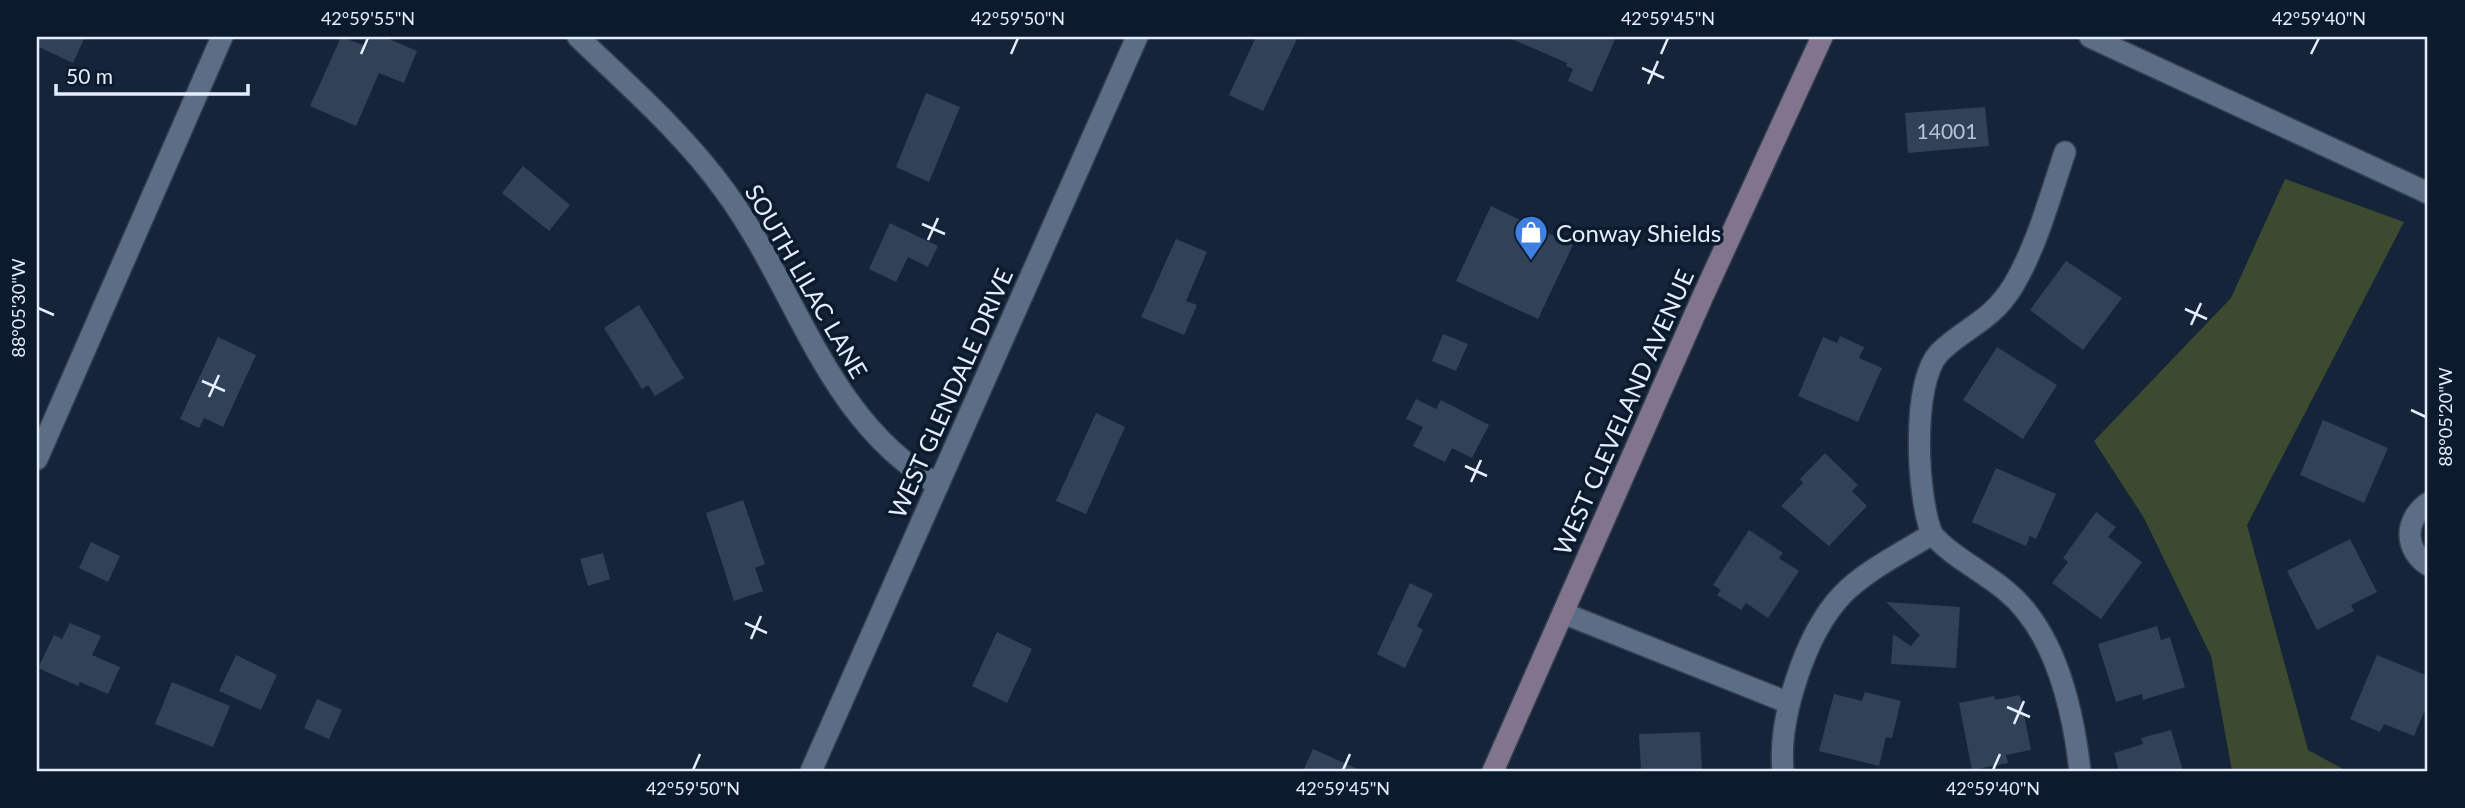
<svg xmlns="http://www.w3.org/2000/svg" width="2465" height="808" font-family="Lato,sans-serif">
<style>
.green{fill:#3c4a30}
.building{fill:#314158}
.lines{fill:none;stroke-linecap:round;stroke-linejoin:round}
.minor-casing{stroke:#343e50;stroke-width:24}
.tertiary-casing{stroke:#343e50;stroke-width:24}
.secondary-casing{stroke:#343e50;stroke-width:24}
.minor{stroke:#5c6e86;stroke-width:21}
.tertiary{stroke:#5c6e86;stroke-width:21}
.secondary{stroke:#80758d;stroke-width:21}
.ticks{fill:none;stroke:#e4eefc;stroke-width:2.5}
.labels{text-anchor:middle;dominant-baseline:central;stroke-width:7;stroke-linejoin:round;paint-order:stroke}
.number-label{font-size:21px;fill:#b7c3d3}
.poi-label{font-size:24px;fill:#e4eefc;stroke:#0c1a2e;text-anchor:start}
.street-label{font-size:24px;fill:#e4eefc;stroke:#0c1a2e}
.neatline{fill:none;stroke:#e4eefc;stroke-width:2.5}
.ticks-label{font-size:18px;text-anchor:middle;fill:#e4eefc}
</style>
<rect width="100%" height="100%" fill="#152438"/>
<!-- green -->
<polygon class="green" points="2285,179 2404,222 2247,525 2308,750 2347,771 2232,771 2211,656 2144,518 2094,441 2231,298"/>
<!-- building -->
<g class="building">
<polygon points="37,37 85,37 73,63 37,46"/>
<polygon points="341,37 366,46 371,37 384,37 417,51 404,83 379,73 356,126 310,106"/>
<polygon points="1256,37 1298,37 1263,111 1229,95"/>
<polygon points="1507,37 1616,37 1592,92 1568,81 1573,69 1566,66 1567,63"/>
<polygon points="926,93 960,107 929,182 896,167"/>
<polygon points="1985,107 1989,146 1908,153 1905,113"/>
<polygon points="523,166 570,205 549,231 502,193"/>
<polygon points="1491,206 1573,245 1538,319 1456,281"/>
<polygon points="890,223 938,246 928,267 908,257 896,282 869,269"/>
<polygon points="1176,239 1207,252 1186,301 1197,305 1184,335 1141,317"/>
<polygon points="2066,261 2122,298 2083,350 2030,310"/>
<polygon points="639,305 684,378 655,396 648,385 642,389 604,328"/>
<polygon points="1443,334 1468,344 1456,371 1432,361"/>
<polygon points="1840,336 1864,347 1859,358 1882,368 1858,422 1798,396 1823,337 1837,343"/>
<polygon points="218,337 256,355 223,427 204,418 199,428 180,419"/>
<polygon points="1997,347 2057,385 2023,439 1963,400"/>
<polygon points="1416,399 1436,409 1441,400 1489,425 1472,458 1452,448 1445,462 1413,446 1423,427 1406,419"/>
<polygon points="1096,413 1125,427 1086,514 1056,501"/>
<polygon points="2323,420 2388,448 2364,503 2300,475"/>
<polygon points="1825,453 1858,485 1852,491 1867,506 1829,546 1781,506 1803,483 1800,479"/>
<polygon points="1996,468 2056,494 2036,539 2030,536 2026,546 1972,522"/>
<polygon points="743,500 765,564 755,568 763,591 734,601 706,513"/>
<polygon points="2096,512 2116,527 2108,537 2142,562 2101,619 2052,583 2068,562 2063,558"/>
<polygon points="1749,530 1783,553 1779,558 1799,571 1768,618 1746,603 1741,610 1717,595 1721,590 1713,585"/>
<polygon points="2350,539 2377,592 2351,605 2354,611 2317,630 2287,571"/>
<polygon points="91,542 120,556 108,582 79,568"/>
<polygon points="603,553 610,579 588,586 580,559"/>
<polygon points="1410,583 1433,594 1417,626 1423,630 1405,668 1377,654"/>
<polygon points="1886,602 1960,607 1956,668 1891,664 1893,634 1911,646 1920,635"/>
<polygon points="70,623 101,636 92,655 120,667 108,694 80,682 78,686 38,668 54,635 62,639"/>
<polygon points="2157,626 2161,640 2170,637 2185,687 2143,700 2142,694 2116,702 2098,644"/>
<polygon points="997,632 1032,649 1007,703 972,686"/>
<polygon points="236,655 277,675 261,710 219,691"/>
<polygon points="2377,655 2428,676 2428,703 2414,736 2384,724 2380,732 2350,719"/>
<polygon points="172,682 230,706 213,747 155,724"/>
<polygon points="1865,692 1901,701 1892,738 1886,737 1879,766 1819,751 1834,694 1862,701"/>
<polygon points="2020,695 2031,750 2006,755 2008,763 1972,770 1959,703 1994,696 1995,700"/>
<polygon points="317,699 342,710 329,739 304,728"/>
<polygon points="2171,730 2183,771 2119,771 2114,753 2143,744 2141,738"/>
<polygon points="1700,732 1702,771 1641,771 1639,734"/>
<polygon points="1313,749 1362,771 1303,771"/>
</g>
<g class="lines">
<defs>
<g id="minor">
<path d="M578,37C629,86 684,134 725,191C799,292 825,419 938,485"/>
<path d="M2065,152C2050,196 2037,246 2013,286C1990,323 1966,326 1939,353C1911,384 1917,497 1932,534C1951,556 1982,571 2005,590C2056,631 2073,709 2080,771"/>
<polyline points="37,459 222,37"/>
<path d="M2428,503C2404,520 2404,549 2428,565"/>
<polyline points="1563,613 1789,703"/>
<polyline points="811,771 1137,37"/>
<path d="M1783,771C1778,719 1805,634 1842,595C1866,570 1902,553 1932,534"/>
</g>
<polyline id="tertiary" points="2090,37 2428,193"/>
<polyline id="secondary" points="1493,771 1703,296 1822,37"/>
</defs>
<!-- minor casing -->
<use href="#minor" class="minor-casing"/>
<!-- tertiary casing -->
<use href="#tertiary" class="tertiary-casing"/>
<!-- secondary casing -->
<use href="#secondary" class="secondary-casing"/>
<!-- minor -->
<use href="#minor" class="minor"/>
<!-- tertiary -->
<use href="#tertiary" class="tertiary"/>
<!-- secondary -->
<use href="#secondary" class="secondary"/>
</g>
<!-- ticks -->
<path class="ticks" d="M361,54L368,38M1011,54L1018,38M1661,54L1668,38M2311,54L2319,38M1642,68L1664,78M1648,84L1658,61M922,224L945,234M928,240L938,218M38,308L54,315M2185,309L2207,319M2191,325L2201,303M202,381L225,391M209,397L219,375M2411,410L2426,417M1465,466L1487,476M1471,482L1481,460M745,623L767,633M751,639L761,616M2007,707L2030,717M2014,724L2024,701M693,770L700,754M1343,770L1350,754M1993,770L2000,754"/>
<!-- icons -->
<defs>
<symbol id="shop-pin" viewBox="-11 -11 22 30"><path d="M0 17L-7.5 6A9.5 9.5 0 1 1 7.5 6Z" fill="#3f7fe0" stroke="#0c1a2e"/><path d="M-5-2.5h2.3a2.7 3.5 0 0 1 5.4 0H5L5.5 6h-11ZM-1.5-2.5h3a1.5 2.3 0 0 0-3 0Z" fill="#fff"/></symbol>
</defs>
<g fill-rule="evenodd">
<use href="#shop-pin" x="1512" y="213" width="38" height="52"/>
</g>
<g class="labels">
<!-- number labels -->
<g class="number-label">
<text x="1947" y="130">14001</text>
</g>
<!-- poi labels -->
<g class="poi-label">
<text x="1556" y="232">Conway Shields</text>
</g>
<!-- street labels -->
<g class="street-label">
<text transform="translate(807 281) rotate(60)">SOUTH LILAC LANE</text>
<text transform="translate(950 393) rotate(-66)">WEST GLENDALE DRIVE</text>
<text transform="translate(1623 412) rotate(-66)">WEST CLEVELAND AVENUE</text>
</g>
</g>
<!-- border -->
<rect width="2465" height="808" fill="none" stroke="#0c1a2e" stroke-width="77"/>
<!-- scale -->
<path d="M56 84v10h192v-10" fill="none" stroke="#e4eefc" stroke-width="3.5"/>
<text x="66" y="84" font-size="21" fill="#e4eefc" stroke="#0c1a2e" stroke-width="5" paint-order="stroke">50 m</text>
<rect x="38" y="38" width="2388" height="732" class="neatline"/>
<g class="ticks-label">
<text x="368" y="25">42°59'55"N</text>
<text x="1018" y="25">42°59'50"N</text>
<text x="1668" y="25">42°59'45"N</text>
<text x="2319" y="25">42°59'40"N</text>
<text transform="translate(19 308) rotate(-90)" y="6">88°05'30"W</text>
<text transform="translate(2446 417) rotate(-90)" y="6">88°05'20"W</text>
<text x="693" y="795">42°59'50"N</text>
<text x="1343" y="795">42°59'45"N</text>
<text x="1993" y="795">42°59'40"N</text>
</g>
</svg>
